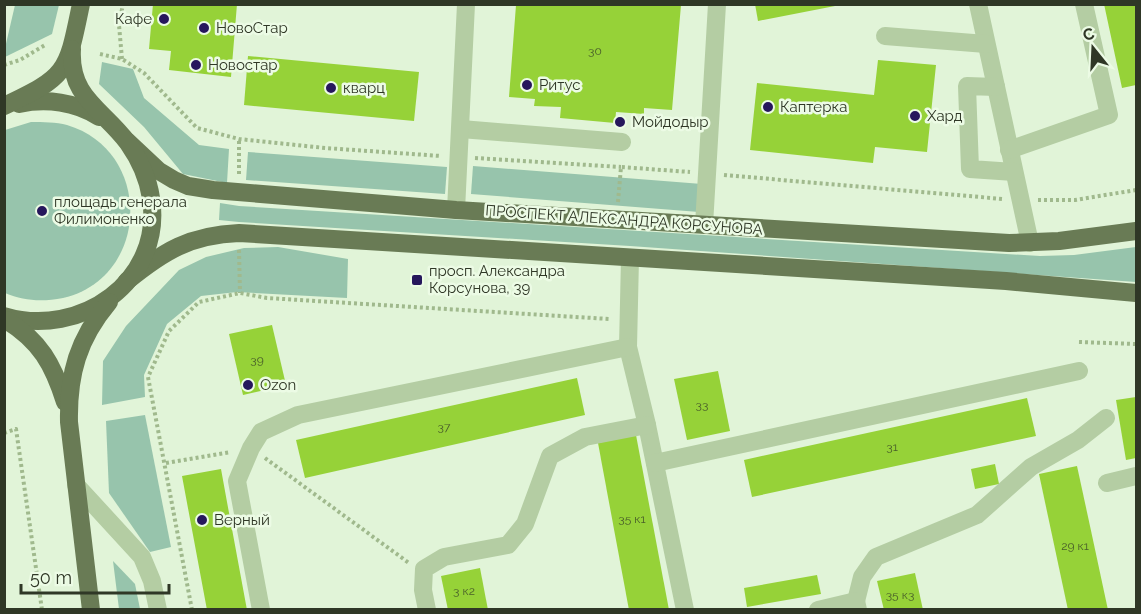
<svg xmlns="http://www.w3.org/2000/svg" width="1141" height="614" font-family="Raleway,sans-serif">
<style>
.green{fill:#97c4ac}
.building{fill:#96d238}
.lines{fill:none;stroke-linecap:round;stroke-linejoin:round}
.path{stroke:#a0b98d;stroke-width:4;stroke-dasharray:3 3;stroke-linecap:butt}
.minor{stroke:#b4cda3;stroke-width:18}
.major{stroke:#697b55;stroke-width:18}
.poi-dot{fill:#26175c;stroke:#ecfbe5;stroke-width:2}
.labels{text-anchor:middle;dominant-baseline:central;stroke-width:5;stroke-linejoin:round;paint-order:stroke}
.number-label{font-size:12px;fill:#495e2a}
.poi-label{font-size:15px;fill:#2f3726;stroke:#ecfbe5;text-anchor:start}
.street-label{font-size:15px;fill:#2f3726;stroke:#ecfbe5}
</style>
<rect width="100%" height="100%" fill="#e1f4d8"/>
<!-- green -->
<g class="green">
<polygon points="15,5 59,5 52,34 5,57 5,48"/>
<polygon points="102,62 133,69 144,98 199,145 229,149 227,183 183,174 144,127 99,84"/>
<path d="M31,122C43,122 56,122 67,125C154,151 150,278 63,298C42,302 24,301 5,293V130Z"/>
<polygon points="248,152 447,167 445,194 246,180"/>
<polygon points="473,166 702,184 699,212 471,194"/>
<polygon points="220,203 239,206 1040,256 1074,255 1136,247 1136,282 630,246 239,222 219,220"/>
<polygon points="278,247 348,259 347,298 237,292 201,296 167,324 144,375 145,397 102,405 103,361 126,326 179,270 206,257 244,248"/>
<polygon points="145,415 171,547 150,552 109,493 106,421"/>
<polygon points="113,561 135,584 140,609 119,609"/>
</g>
<!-- building -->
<g class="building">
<polygon points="153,4 237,4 231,77 169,70 171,51 149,49"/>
<polygon points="755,4 835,4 835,6 758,21"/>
<polygon points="1104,4 1136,4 1136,85 1122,88"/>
<polygon points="516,5 681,5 672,110 644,108 644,114 616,112 615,123 560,118 561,107 534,106 535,99 509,97"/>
<polygon points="248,56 419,72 414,121 244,105"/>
<polygon points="878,60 936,65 927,152 875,147 873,163 750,150 757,83 874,95"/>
<polygon points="272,325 286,385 243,395 229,334"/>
<polygon points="718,371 730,431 687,440 674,379"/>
<polygon points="577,378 585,415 305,478 296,440"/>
<polygon points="1136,397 1136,458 1126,460 1116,400"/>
<polygon points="1027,398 1036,436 752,497 744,460"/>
<polygon points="636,435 669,610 629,610 598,443"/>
<polygon points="995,464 999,484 975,489 971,469"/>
<polygon points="1077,466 1090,526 1108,610 1068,610 1039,474"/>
<polygon points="221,469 227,502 247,610 207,610 182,476"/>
<polygon points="480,568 488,610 448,610 441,576"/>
<polygon points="915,573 923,610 884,610 877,581"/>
<polygon points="817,575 821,594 747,607 744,588"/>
</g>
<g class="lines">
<!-- path -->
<g class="path">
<polyline points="100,54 122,59 144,73 197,128 239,139 325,148 441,156"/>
<polyline points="122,59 119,25 123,4"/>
<polyline points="4,65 20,60 45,45"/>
<polyline points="475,158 621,167"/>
<polyline points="239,174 239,139"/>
<polyline points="724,175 1003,199"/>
<polyline points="1038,200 1075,200 1136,190"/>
<polyline points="618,202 621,167 690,172"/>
<polyline points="239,250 240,293"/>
<polyline points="1079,342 1136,344"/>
<polyline points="4,433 16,429 42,610"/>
<polyline points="265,458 409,563"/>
<polyline points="166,463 231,452"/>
<polyline points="192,610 148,377 169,331 199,302 240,293 267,298 609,319 609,317"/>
</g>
<!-- minor -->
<g class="minor">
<polyline points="978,4 1030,243"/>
<polyline points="885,36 986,44"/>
<polyline points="996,87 967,86 970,169 1014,172"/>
<polyline points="461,129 622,142"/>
<polyline points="1009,150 1109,115 1084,4"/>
<polyline points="456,210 466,4"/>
<polyline points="704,225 717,4"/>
<polyline points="630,258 628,347 647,425 685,610"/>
<polyline points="655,463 1079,371"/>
<polyline points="1107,483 1136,476"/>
<polyline points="76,485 142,557 152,581 158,610"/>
<polyline points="856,601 862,577 876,557 977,515 1031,467 1078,440 1106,418"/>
<polyline points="261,610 237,481 251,448 261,432 298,415 628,347"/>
<polyline points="427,610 423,590 424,569 444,557 508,545 525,524 550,456 585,437 647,425"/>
<polyline points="818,610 856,601 858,610"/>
</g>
<!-- major -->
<g class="major">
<path d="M19,104C46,98 76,102 99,117"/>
<path d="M4,106C68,76 67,72 81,4"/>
<polyline points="127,141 159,171 174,180 188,186 213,190 456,210 1009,243 1059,241 1136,231"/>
<path d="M127,281C164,251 190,235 239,233L1006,281L1136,293"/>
<path d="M4,316C80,339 164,281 151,198C148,178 140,160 128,143C103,109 69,98 72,49"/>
<path d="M6,320C40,341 53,364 65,402"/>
<path d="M91,610L69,422C68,374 78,339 109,302"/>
</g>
</g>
<!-- markers -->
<g class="poi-dot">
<circle cx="164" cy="19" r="6"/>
<circle cx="204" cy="28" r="6"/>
<circle cx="196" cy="65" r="6"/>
<circle cx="527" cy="85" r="6"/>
<circle cx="331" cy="88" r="6"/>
<circle cx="768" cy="107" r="6"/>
<circle cx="915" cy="116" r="6"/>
<circle cx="620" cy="122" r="6"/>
<circle cx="42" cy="211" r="6"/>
<rect x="411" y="274" width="12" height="12" rx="3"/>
<circle cx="248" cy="385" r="6"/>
<circle cx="202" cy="520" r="6"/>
</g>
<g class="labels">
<!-- number labels -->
<g class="number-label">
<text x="595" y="51">30</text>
<text x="257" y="360">39</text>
<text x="702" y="405">33</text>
<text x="444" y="427">37</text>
<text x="892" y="447">31</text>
<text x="632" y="519">35 к1</text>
<text x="1075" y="546">29 к1</text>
<text x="464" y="591">3 к2</text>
<text x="900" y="595">35 к3</text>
</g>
<!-- poi labels -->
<g class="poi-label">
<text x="152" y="19" text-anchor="end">Кафе</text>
<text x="216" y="28">НовоСтар</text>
<text x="208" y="65">Новостар</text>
<text x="539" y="85">Ритус</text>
<text x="343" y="88">кварц</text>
<text x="780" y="107">Каптерка</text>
<text x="927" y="116">Хард</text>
<text x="632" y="122">Мойдодыр</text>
<text x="54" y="202">площадь генерала<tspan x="54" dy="17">Филимоненко</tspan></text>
<text x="429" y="271">просп. Александра<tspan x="429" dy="17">Корсунова, 39</tspan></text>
<text x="260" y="385">Ozon</text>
<text x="214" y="520">Верный</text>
</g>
<!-- street labels -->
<g class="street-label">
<text transform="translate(624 220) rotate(4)">ПРОСПЕКТ АЛЕКСАНДРА КОРСУНОВА</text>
</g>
</g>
<!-- border -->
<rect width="1141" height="614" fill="none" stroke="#2f3726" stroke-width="12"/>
<!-- north arrow -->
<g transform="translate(1093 48) rotate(342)" stroke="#ecfbe5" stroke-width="4.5" paint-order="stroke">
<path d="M0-4.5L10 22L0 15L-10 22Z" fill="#2f3726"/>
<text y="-9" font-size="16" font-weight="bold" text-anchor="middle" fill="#2f3726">С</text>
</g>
<!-- scale -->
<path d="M21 584v9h148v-9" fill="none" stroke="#2f3726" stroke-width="3"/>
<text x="30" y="584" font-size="18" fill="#2f3726" stroke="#ecfbe5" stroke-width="4.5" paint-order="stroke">50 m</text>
</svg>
